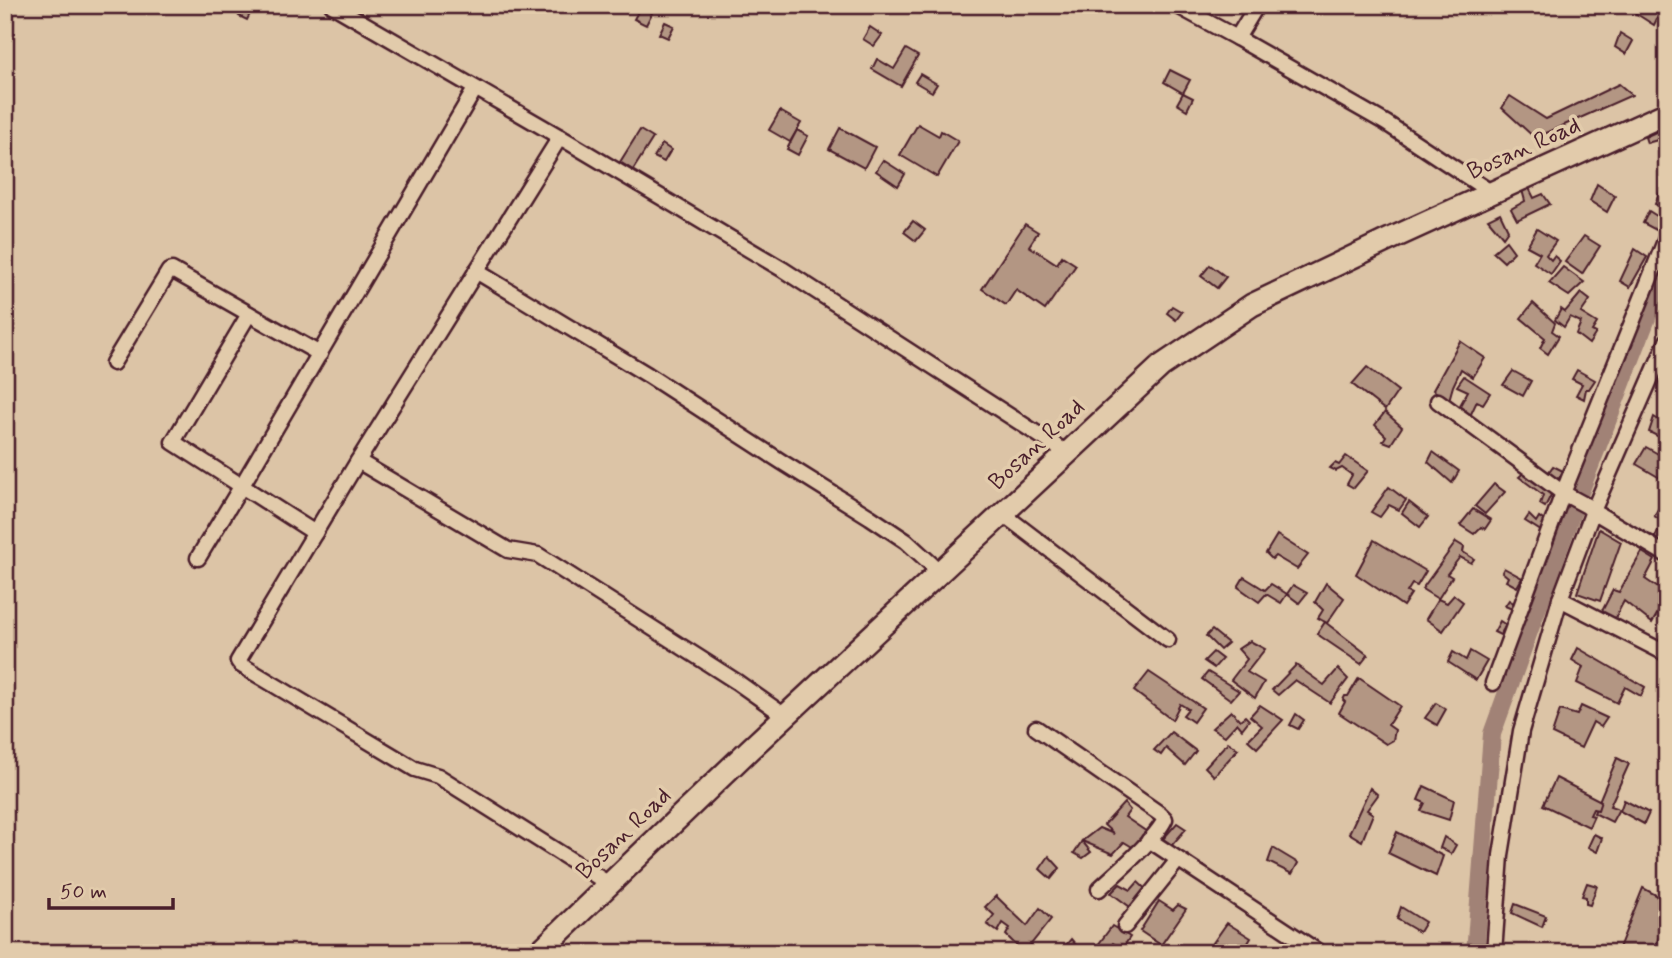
<svg xmlns="http://www.w3.org/2000/svg" width="1672" height="958" font-family="Mynerve,sans-serif">
<style>
.lines{fill:none;stroke-linecap:round;stroke-linejoin:round}
.canal{stroke:#a18276;stroke-width:18}
.building{fill:#b39683;stroke:#4a1f2b;stroke-width:2}
.minor-casing{stroke:#4a1f2b;stroke-width:19}
.secondary-casing{stroke:#4a1f2b;stroke-width:26}
.minor{stroke:#e2cbab;stroke-width:14}
.secondary{stroke:#e2cbab;stroke-width:21}
.labels{text-anchor:middle;dominant-baseline:central;stroke-width:7;stroke-linejoin:round;paint-order:stroke}
.street-label{font-size:24px;fill:#4a1f2b;stroke:#e2cbab}
</style>
<rect width="100%" height="100%" fill="#dcc4a6"/>
<filter id="ink" filterUnits="userSpaceOnUse"><feTurbulence type="fractalNoise" baseFrequency=".0143" numOctaves="2"/><feDisplacementMap in="SourceGraphic" scale="14" xChannelSelector="R" yChannelSelector="G"/><feConvolveMatrix kernelMatrix="1 2 1 2 8 2 1 2 1" color-interpolation-filters="sRGB"/></filter>
<g filter="url(#ink)">
<g class="lines">
<!-- canal -->
<polyline class="canal" points="1475,953 1492,734 1570,518 1667,266"/>
</g>
<!-- building -->
<g class="building">
<polygon points="234,5 248,5 253,8 247,20 239,16 243,10"/>
<polygon points="1639,5 1667,5 1667,17 1660,12 1654,25 1635,13"/>
<polygon points="641,6 652,13 646,25 634,19"/>
<polygon points="665,22 674,26 668,38 659,34"/>
<polygon points="870,27 882,35 874,46 863,39"/>
<polygon points="1620,33 1633,41 1626,54 1615,47"/>
<polygon points="906,49 918,56 901,86 872,69 877,59 894,69"/>
<polygon points="1170,70 1190,80 1183,93 1164,82"/>
<polygon points="920,74 937,84 932,92 915,82"/>
<polygon points="1619,84 1632,95 1535,138 1502,108 1510,96 1546,119"/>
<polygon points="1183,93 1193,98 1187,110 1177,104"/>
<polygon points="780,111 801,123 790,142 769,130"/>
<polygon points="918,124 939,136 941,131 958,141 937,177 900,155"/>
<polygon points="840,128 875,147 864,168 829,149"/>
<polygon points="640,130 653,138 633,170 620,162"/>
<polygon points="797,130 808,136 798,155 787,149"/>
<polygon points="1658,131 1661,139 1647,143 1645,137"/>
<polygon points="662,144 671,150 664,162 654,157"/>
<polygon points="883,160 905,174 898,186 876,171"/>
<polygon points="1667,174 1667,207 1666,210 1655,204"/>
<polygon points="1597,184 1615,196 1607,212 1590,201"/>
<polygon points="1529,188 1534,198 1543,194 1550,204 1517,220 1511,209 1525,201 1522,190"/>
<polygon points="1649,211 1663,220 1656,230 1643,223"/>
<polygon points="1500,213 1508,230 1503,237 1488,219"/>
<polygon points="913,221 925,230 916,241 904,232"/>
<polygon points="1025,224 1038,232 1029,246 1057,264 1062,256 1076,265 1045,310 1016,290 1006,305 982,289"/>
<polygon points="1537,229 1556,241 1546,255 1551,260 1554,256 1560,261 1551,274 1534,263 1540,253 1527,246"/>
<polygon points="1584,236 1600,246 1582,274 1565,262"/>
<polygon points="1506,241 1514,252 1504,262 1493,252"/>
<polygon points="1635,249 1647,257 1630,287 1620,281"/>
<polygon points="1210,265 1226,277 1217,288 1201,276"/>
<polygon points="1563,267 1584,282 1569,296 1549,283"/>
<polygon points="1581,293 1590,300 1581,313 1597,323 1592,331 1596,333 1589,344 1576,334 1581,322 1570,317 1564,327 1555,320 1561,309 1565,312"/>
<polygon points="1533,303 1555,323 1552,331 1559,336 1548,354 1540,348 1545,338 1521,318"/>
<polygon points="1172,306 1182,312 1176,320 1167,313"/>
<polygon points="1460,341 1485,358 1473,377 1461,369 1453,386 1449,400 1433,390"/>
<polygon points="1367,367 1398,391 1385,410 1352,384"/>
<polygon points="1577,370 1595,380 1589,389 1586,389 1584,399 1576,395 1582,384 1572,379"/>
<polygon points="1513,371 1531,381 1523,396 1503,385"/>
<polygon points="1464,376 1490,393 1483,404 1477,401 1470,416 1458,409 1468,391 1457,386"/>
<polygon points="1385,412 1402,427 1391,444 1383,441 1386,436 1375,425"/>
<polygon points="1654,417 1667,425 1667,441 1649,432"/>
<polygon points="1646,447 1667,459 1667,482 1636,464"/>
<polygon points="1433,452 1459,471 1452,483 1428,462"/>
<polygon points="1346,456 1368,471 1354,488 1347,484 1352,475 1342,468 1336,471 1330,468 1335,463 1339,465"/>
<polygon points="1553,466 1563,471 1558,480 1548,473"/>
<polygon points="1529,468 1553,491 1545,507 1540,504 1543,495 1519,477"/>
<polygon points="1494,484 1505,492 1485,514 1475,506"/>
<polygon points="1389,487 1406,500 1399,510 1389,505 1380,517 1371,512"/>
<polygon points="1667,494 1667,505 1659,519 1654,516"/>
<polygon points="1409,502 1428,517 1420,527 1402,513"/>
<polygon points="1473,509 1491,520 1485,529 1481,527 1474,534 1460,525"/>
<polygon points="1529,515 1536,522 1539,517 1546,522 1541,531 1525,521"/>
<polygon points="1599,529 1621,542 1600,601 1577,593"/>
<polygon points="1658,531 1667,537 1663,544 1649,538 1651,535 1655,537"/>
<polygon points="1277,535 1308,555 1297,569 1275,556 1272,559 1266,553"/>
<polygon points="1374,540 1426,571 1417,586 1412,584 1407,592 1411,594 1403,606 1356,574"/>
<polygon points="1456,542 1464,547 1463,552 1474,559 1471,563 1460,557 1447,574 1452,577 1438,599 1422,589"/>
<polygon points="1642,552 1655,560 1645,579 1667,594 1667,597 1652,623 1624,601 1614,620 1601,613 1613,590 1619,592"/>
<polygon points="1504,568 1522,578 1517,587 1506,581 1508,577 1502,572"/>
<polygon points="1244,577 1265,590 1271,584 1287,594 1281,603 1266,594 1259,602 1238,587"/>
<polygon points="1326,583 1344,598 1327,623 1318,618 1323,610 1315,602"/>
<polygon points="1293,585 1307,593 1299,603 1287,594"/>
<polygon points="1454,595 1463,602 1443,631 1426,619 1438,599 1447,603"/>
<polygon points="1509,600 1515,604 1512,609 1505,606"/>
<polygon points="1500,621 1506,625 1500,635 1494,632"/>
<polygon points="1325,622 1368,655 1361,664 1317,634"/>
<polygon points="1212,630 1228,643 1220,650 1206,636"/>
<polygon points="1250,641 1265,649 1247,672 1264,682 1255,698 1231,680 1247,659 1238,649"/>
<polygon points="1578,648 1645,687 1641,696 1625,687 1617,703 1577,683 1583,667 1572,660"/>
<polygon points="1470,651 1487,661 1476,680 1448,662 1453,652 1466,660"/>
<polygon points="1213,652 1222,659 1214,668 1204,661"/>
<polygon points="1296,665 1324,685 1338,669 1348,679 1330,703 1295,680 1278,695 1272,690"/>
<polygon points="1149,672 1203,708 1193,722 1183,715 1188,709 1180,704 1172,720 1134,691"/>
<polygon points="1208,672 1239,691 1231,700 1202,679"/>
<polygon points="1359,678 1400,706 1388,725 1395,730 1393,740 1386,744 1339,713 1345,702 1343,700 1345,696 1348,696"/>
<polygon points="1436,703 1446,709 1437,725 1425,718"/>
<polygon points="1260,705 1283,720 1257,748 1248,740 1262,726 1250,716"/>
<polygon points="1581,706 1607,718 1601,727 1593,722 1581,748 1552,734 1560,710 1577,715"/>
<polygon points="1231,711 1240,720 1245,716 1249,720 1242,729 1237,723 1225,736 1212,728"/>
<polygon points="1296,714 1304,720 1298,729 1290,725"/>
<polygon points="1171,732 1196,751 1185,765 1166,748 1161,755 1154,750"/>
<polygon points="1228,742 1238,749 1214,776 1205,767"/>
<polygon points="1617,758 1629,764 1610,806 1619,809 1612,822 1594,813"/>
<polygon points="1556,778 1601,801 1598,810 1593,809 1590,815 1594,816 1589,827 1543,805"/>
<polygon points="1424,786 1454,800 1449,820 1421,811 1425,803 1418,800"/>
<polygon points="1370,788 1378,795 1367,810 1373,814 1362,841 1349,833"/>
<polygon points="1624,800 1649,813 1644,824 1620,811"/>
<polygon points="1124,803 1130,810 1125,817 1147,832 1134,848 1124,842 1113,854 1082,841 1099,828 1114,834 1104,825"/>
<polygon points="1177,823 1186,829 1172,845 1163,839"/>
<polygon points="1397,832 1443,856 1436,876 1388,853"/>
<polygon points="1594,834 1602,838 1597,852 1588,847"/>
<polygon points="1444,837 1456,845 1451,854 1440,848"/>
<polygon points="1082,841 1091,852 1083,858 1074,853"/>
<polygon points="1273,848 1298,863 1292,874 1268,862"/>
<polygon points="1049,856 1060,868 1051,879 1040,869"/>
<polygon points="1138,882 1151,894 1137,912 1111,893 1120,884 1131,890"/>
<polygon points="1587,883 1597,886 1590,905 1586,904 1586,897 1582,896"/>
<polygon points="1643,888 1667,901 1667,915 1653,953 1617,953"/>
<polygon points="996,896 1027,926 1040,908 1051,919 1024,953 1006,935 1010,928 1003,923 998,932 987,924 994,915 985,907"/>
<polygon points="1159,901 1173,910 1178,905 1186,909 1161,945 1140,931"/>
<polygon points="1515,904 1546,916 1542,927 1512,913"/>
<polygon points="1401,907 1425,922 1419,932 1397,919"/>
<polygon points="1227,923 1251,938 1242,953 1223,953 1213,943"/>
<polygon points="1112,926 1130,937 1122,949 1113,943 1106,953 1092,953"/>
<polygon points="1071,939 1080,950 1085,953 1065,953 1061,951"/>
</g>
<g class="lines">
<defs>
<g id="minor">
<polyline points="332,5 560,137 782,269 1067,453"/>
<polyline points="1176,5 1237,38 1386,123 1492,193"/>
<polyline points="1237,38 1257,5"/>
<polyline points="560,137 358,461 238,661 241,665 415,769 438,776 609,884"/>
<polyline points="476,271 648,375 782,462 870,517 906,541 940,572"/>
<polyline points="249,314 173,442 315,533"/>
<polyline points="113,363 169,271 172,270 320,354"/>
<polyline points="1438,401 1563,493 1587,506 1593,511 1667,555"/>
<polyline points="358,461 508,550 538,555 557,567 737,682 785,716"/>
<polyline points="1003,514 1168,640"/>
<polyline points="198,558 241,487 475,89"/>
<polyline points="1560,599 1667,654"/>
<polyline points="1493,683 1563,493 1667,236"/>
<path d="M1036,728L1160,814L1165,819C1156,839 1116,873 1099,889"/>
<polyline points="1149,840 1320,953"/>
<polyline points="1125,926 1178,860"/>
<polyline points="1494,953 1501,855 1521,731 1560,599 1593,511 1667,341"/>
</g>
<polyline id="secondary" points="538,953 749,750 1161,366 1252,305 1388,240 1667,113"/>
</defs>
<!-- minor casing -->
<use href="#minor" class="minor-casing"/>
<!-- secondary casing -->
<use href="#secondary" class="secondary-casing"/>
<!-- minor -->
<use href="#minor" class="minor"/>
<!-- secondary -->
<use href="#secondary" class="secondary"/>
</g>
</g>
<g class="labels">
<!-- street labels -->
<g class="street-label">
<text transform="translate(1524 149) rotate(-24)">Bosan Road</text>
<text transform="translate(1037 445) rotate(-43)">Bosan Road</text>
<text transform="translate(624 834) rotate(-44)">Bosan Road</text>
</g>
</g>
<!-- margin -->
<rect width="1672" height="958" fill="none" stroke="#e2cbab" stroke-width="28"/>
<rect x="14" y="14" width="1644" height="930" fill="none" stroke="#4a1f2b" stroke-width="2.5" filter="url(#ink)"/>
<!-- scale -->
<path d="M49 898v10h124v-10" fill="none" stroke="#4a1f2b" stroke-width="3.5"/>
<text x="60" y="898" font-size="21" fill="#4a1f2b" stroke="#e2cbab" stroke-width="5" paint-order="stroke">50 m</text>
</svg>
